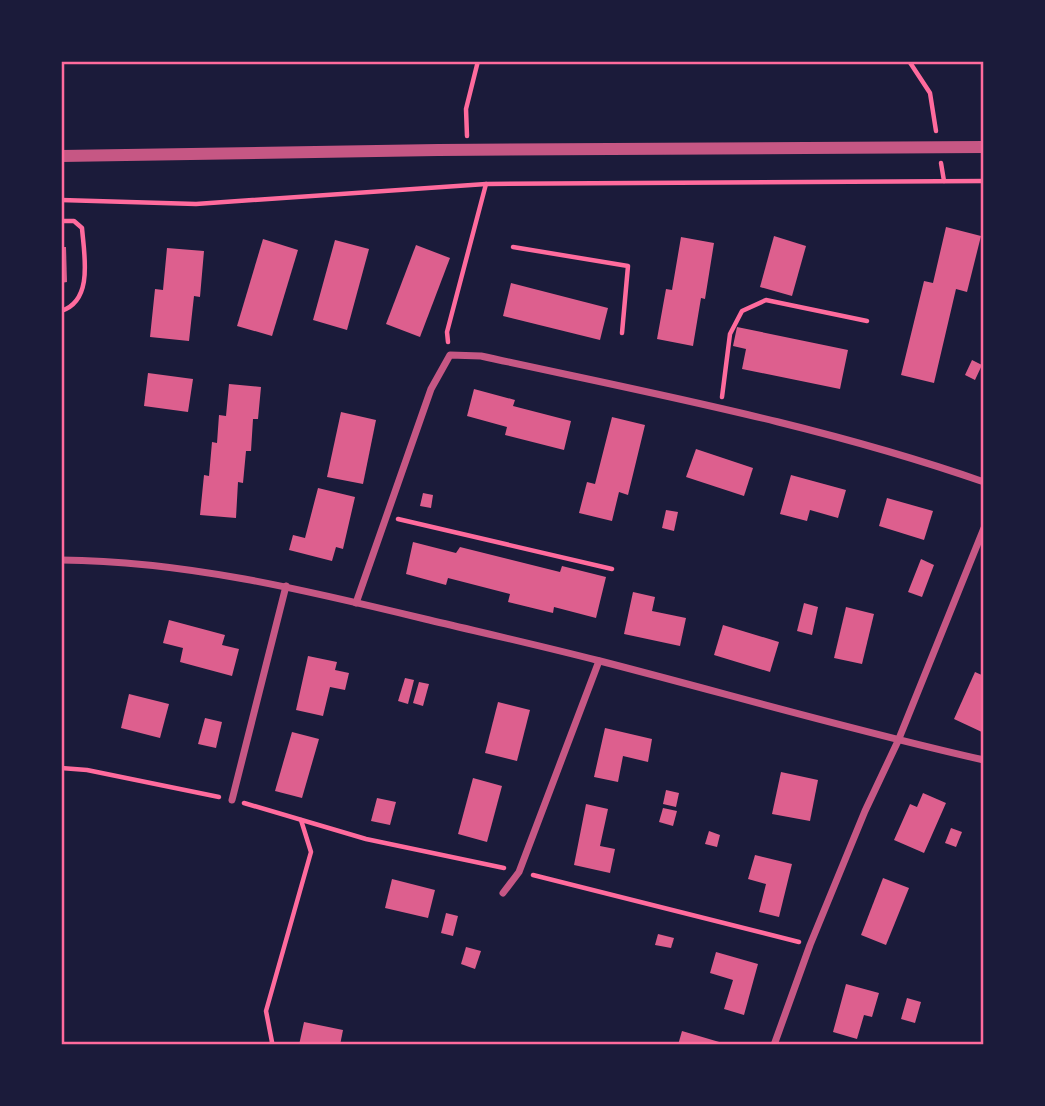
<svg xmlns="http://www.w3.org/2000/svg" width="1045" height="1106" font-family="'Titillium Web',sans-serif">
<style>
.building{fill:#dd5f8e}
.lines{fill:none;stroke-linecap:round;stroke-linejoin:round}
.path{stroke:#ff6b9d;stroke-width:4.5}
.minor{stroke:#c65784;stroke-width:7}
.tertiary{stroke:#c65784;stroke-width:12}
.neatline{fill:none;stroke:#ff6b9d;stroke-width:2.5}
</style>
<rect width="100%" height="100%" fill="#1b1b3a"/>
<!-- building -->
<g class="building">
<polygon points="946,227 981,236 967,292 956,289 934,383 901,375 924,281 933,283"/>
<polygon points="774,236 806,246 792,296 760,287"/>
<polygon points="681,237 714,243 705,299 701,298 693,346 657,339 666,289 672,290"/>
<polygon points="263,239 298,250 272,336 237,326"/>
<polygon points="335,240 369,249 347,330 313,320"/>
<polygon points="416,245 450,258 420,337 386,324"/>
<polygon points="61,247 66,247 67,282 61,283"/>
<polygon points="167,248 204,251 200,297 194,296 189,341 150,337 155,289 163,290"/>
<polygon points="511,283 608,308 600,340 503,316"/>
<polygon points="737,327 848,350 840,389 742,369 746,349 733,346"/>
<polygon points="972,360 982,365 975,380 965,375"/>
<polygon points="148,373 193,379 188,412 144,406"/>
<polygon points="229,384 261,387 258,419 253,419 251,451 246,451 243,483 238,482 236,518 200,515 204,475 209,476 212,442 217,443 219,415 226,416"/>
<polygon points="474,389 515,400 513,406 571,421 564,450 505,435 507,427 467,416"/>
<polygon points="341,412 376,420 363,484 327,477"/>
<polygon points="612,417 645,425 628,495 619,492 612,521 579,513 587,482 595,484"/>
<polygon points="696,449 753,468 744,496 686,477"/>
<polygon points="791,475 846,490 838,518 810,510 807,521 780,514"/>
<polygon points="318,488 355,497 343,549 336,547 332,561 289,550 293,535 305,538"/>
<polygon points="423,493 433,495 431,508 420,506"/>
<polygon points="887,498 933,511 924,540 879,526"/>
<polygon points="666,510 678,512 674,531 662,528"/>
<polygon points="413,542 456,553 460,547 560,572 562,566 606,577 596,618 554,607 553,613 508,602 510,594 448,578 446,585 406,574"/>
<polygon points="921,559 934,565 922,597 908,592"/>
<polygon points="633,592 655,597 652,611 686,618 680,646 624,634"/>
<polygon points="804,603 818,607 812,635 797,631"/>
<polygon points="846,607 874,614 862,664 834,658"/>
<polygon points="169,620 225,635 222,645 239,649 232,676 180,662 183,648 163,643"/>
<polygon points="723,625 779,642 770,672 714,655"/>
<polygon points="308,656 337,662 335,670 349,673 345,690 330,687 323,716 296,710"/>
<polygon points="975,672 984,676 984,733 954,719"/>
<polygon points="405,678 414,680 408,704 398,701"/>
<polygon points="419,682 429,684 423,706 413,703"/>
<polygon points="129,694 169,704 160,738 121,728"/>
<polygon points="498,702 530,710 517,761 485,753"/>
<polygon points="205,718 222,722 216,748 198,744"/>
<polygon points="605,728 652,739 648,762 623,756 618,782 594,777"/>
<polygon points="292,732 319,739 302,798 275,791"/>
<polygon points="781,772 818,780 810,821 772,814"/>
<polygon points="473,778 502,786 487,842 458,834"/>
<polygon points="666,790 679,793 676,807 663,804"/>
<polygon points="923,793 946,803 924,853 894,840 910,804 917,807"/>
<polygon points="377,798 396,802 390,825 371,821"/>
<polygon points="586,804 608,809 600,846 615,849 610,873 574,865"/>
<polygon points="663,808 677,811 673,826 659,822"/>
<polygon points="951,828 962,832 956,847 945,843"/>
<polygon points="709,831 720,835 717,847 705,844"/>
<polygon points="755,855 792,864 779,917 759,912 766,884 748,879"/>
<polygon points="883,878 909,888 886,945 861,935"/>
<polygon points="392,879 435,890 428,918 385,908"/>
<polygon points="446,913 458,916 453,936 441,933"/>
<polygon points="658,934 674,938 671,948 655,945"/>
<polygon points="466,947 481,951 475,969 461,964"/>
<polygon points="716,952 758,964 744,1015 724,1009 733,980 710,973"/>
<polygon points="846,984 879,993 872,1017 864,1015 857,1039 833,1032"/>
<polygon points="907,998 921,1002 915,1023 901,1019"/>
<polygon points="304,1022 343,1030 340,1045 299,1045"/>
<polygon points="682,1031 726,1044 726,1045 678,1045"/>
</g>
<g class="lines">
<!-- path -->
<g class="path">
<polyline points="909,61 930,93 936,131"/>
<polyline points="467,136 466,109 478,61"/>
<polyline points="941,163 944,181"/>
<polyline points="61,200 196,204 486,184 984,181"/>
<path d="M61,221H74L82,228C84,254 94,301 61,311"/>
<polyline points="513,247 628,266 622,333"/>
<polyline points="448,342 447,332 486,184"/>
<polyline points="722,397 730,334 742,311 766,300 867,321"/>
<polyline points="398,519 612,569"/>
<polyline points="61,768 87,770 219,797"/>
<polyline points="244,803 366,839 504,868"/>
<polyline points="533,875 799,942"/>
<polyline points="270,1045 272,1042 266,1011 311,852 301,820"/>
</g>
<!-- minor -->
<g class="minor">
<path d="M61,560C185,561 305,590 425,619C484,633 542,646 600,661C728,694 855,731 984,760"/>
<path d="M356,603L431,389L450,355L481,356C650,393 821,425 984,482"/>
<polyline points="232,800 286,586"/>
<polyline points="503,893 519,872 599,661"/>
<polyline points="774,1045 810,945 865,811 898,741 984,528"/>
</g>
<!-- tertiary -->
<polyline class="tertiary" points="61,156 438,150 984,147"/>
</g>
<!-- border -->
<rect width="1045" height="1106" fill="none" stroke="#1b1b3a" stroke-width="126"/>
<rect x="63" y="63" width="919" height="980" class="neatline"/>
</svg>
